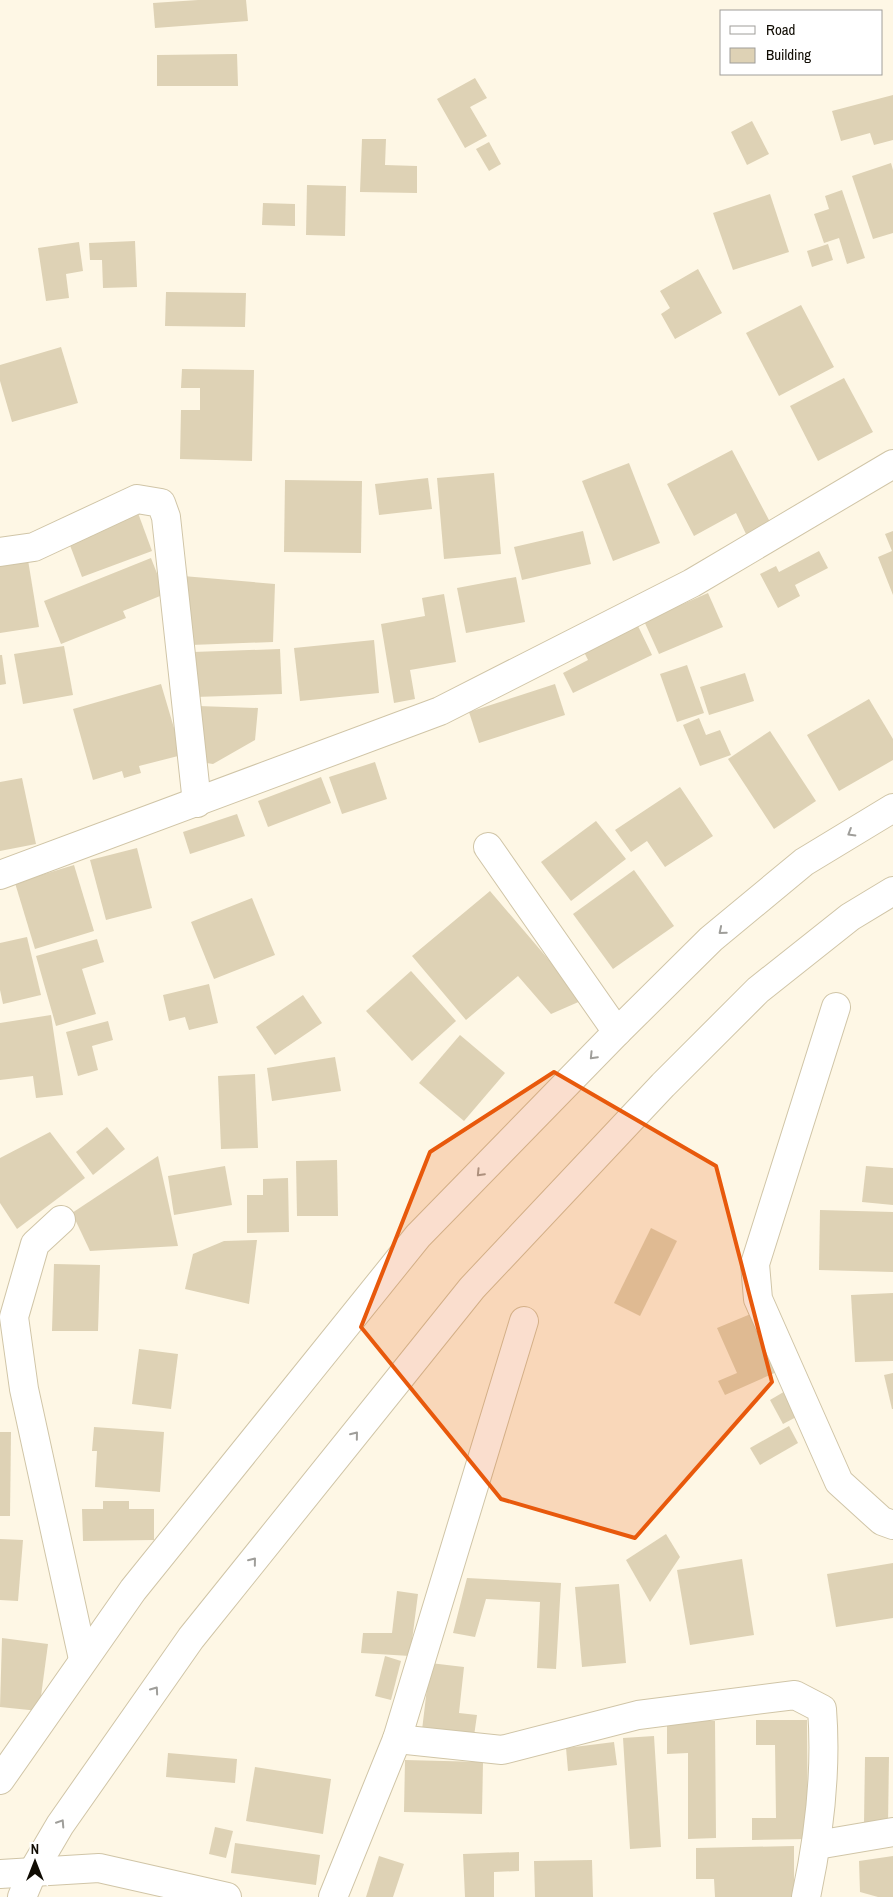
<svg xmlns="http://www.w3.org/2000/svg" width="893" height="1897" font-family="'Archivo Narrow',sans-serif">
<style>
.building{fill:#ded2b5}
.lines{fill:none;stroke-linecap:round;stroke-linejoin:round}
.minor-casing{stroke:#d0c5a7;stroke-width:30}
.tertiary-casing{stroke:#d0c5a7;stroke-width:30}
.secondary-casing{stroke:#d0c5a7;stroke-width:30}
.minor{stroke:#fff;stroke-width:28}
.tertiary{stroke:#fff;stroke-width:28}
.secondary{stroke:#fff;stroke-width:28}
.oneway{stroke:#9f9e9a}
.marked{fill:#e8590c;fill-opacity:0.2;stroke:#e8590c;stroke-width:4;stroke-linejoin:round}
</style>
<rect width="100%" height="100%" fill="#fef7e5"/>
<!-- building -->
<g class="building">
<polygon points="198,0 246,0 248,21 155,28 153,3"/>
<polygon points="237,54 238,86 157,86 157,55"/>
<polygon points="475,78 487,98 470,107 487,136 465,148 437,99"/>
<polygon points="893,95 893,140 874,145 870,133 841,141 832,111"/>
<polygon points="752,121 769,154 747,165 731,132"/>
<polygon points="362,139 386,139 385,165 417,166 417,193 360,192"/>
<polygon points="489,142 501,164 489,171 476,149"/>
<polygon points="891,163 893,170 893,233 873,239 852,176"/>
<polygon points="307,185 346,186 345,236 306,235"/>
<polygon points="842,190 865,258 847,264 839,238 824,243 814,214 829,209 825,196"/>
<polygon points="770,194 789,252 733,270 713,213"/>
<polygon points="263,203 295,204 295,226 262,225"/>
<polygon points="135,241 137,287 103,288 102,260 90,260 89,243"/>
<polygon points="79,242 83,271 66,274 69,298 46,301 38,248"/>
<polygon points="828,244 833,260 812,267 807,251"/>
<polygon points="698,269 722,313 675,339 661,314 670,308 660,291"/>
<polygon points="166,292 246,293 245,327 165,326"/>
<polygon points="801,305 834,367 779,396 746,333"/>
<polygon points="61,347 78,403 12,422 0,381 0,365"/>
<polygon points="182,369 254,370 252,461 180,459 181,410 200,410 200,388 181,388"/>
<polygon points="844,378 873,432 818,461 790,406"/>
<polygon points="732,450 770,522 746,534 736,513 694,536 667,484"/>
<polygon points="629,463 660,543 613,561 582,481"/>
<polygon points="494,473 501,554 444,559 437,478"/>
<polygon points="428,478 432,509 379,515 375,484"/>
<polygon points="285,480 362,481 361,553 284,552"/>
<polygon points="138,513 152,551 82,577 68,540"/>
<polygon points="583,531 591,564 522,580 514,547"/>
<polygon points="893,531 893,595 878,557 892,551 885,534"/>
<polygon points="819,551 828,568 795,585 800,596 778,608 760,574 776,566 779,572"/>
<polygon points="151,558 165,594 123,611 126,618 61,644 44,601"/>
<polygon points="28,560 39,627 0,633 0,565"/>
<polygon points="183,576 275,584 273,642 191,645"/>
<polygon points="516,577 525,622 466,633 457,588"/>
<polygon points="708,593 723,627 659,654 644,621"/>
<polygon points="444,594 456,662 410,670 415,699 394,703 381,624 425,616 422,598"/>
<polygon points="638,626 652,655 573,693 563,673 588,660 584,652"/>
<polygon points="374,640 379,693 300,701 294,648"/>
<polygon points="64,646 73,695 23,704 14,654"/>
<polygon points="280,649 282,694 195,697 193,652"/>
<polygon points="0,655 2,655 6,684 0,685"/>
<polygon points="687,665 704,713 677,722 660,674"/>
<polygon points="745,673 754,701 709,715 700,687"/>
<polygon points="161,684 182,755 139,766 141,773 124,778 122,771 93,780 73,709"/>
<polygon points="555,684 565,715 479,743 469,712"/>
<polygon points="869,699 893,739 893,760 839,791 807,735"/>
<polygon points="198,706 258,708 255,740 213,764 200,762"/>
<polygon points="699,718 706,735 720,730 731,755 700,766 683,725"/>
<polygon points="770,731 816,801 774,829 728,759"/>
<polygon points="375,762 387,799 342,814 329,777"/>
<polygon points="321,777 331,803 268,827 258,801"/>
<polygon points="22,778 36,844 0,851 0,782"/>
<polygon points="680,787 713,836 665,867 647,841 631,852 615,830"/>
<polygon points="237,814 245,836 190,854 183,832"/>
<polygon points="596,821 626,859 571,901 541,862"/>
<polygon points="137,848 152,908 106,920 90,860"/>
<polygon points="74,865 94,931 35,949 15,883"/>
<polygon points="634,870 674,926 613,969 573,914"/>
<polygon points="490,891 583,1000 551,1014 518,976 466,1020 412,956"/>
<polygon points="252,898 275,955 214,979 191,922"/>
<polygon points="27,937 41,995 3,1004 0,990 0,943"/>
<polygon points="97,939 104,962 82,969 96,1014 56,1026 36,956"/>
<polygon points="411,971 456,1021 412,1061 366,1011"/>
<polygon points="209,984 218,1023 189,1030 185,1017 169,1021 163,995"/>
<polygon points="303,995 322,1023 275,1055 256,1027"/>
<polygon points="51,1015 63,1095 36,1098 33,1076 0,1080 0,1023"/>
<polygon points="108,1021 113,1040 92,1046 98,1070 78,1076 66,1032"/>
<polygon points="460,1035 505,1073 464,1121 419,1083"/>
<polygon points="335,1057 341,1091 272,1101 267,1068"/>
<polygon points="255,1074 258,1148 221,1149 218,1076"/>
<polygon points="107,1127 125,1149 93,1175 76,1152"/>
<polygon points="50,1132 85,1178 17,1229 0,1203 0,1158"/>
<polygon points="158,1156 178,1246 90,1251 72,1213"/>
<polygon points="337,1160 338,1216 297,1216 296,1161"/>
<polygon points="225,1166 232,1205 174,1215 168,1176"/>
<polygon points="866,1166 893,1168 893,1205 862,1202"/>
<polygon points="288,1178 289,1232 247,1233 247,1195 263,1195 263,1179"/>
<polygon points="820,1210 893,1212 893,1272 819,1270"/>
<polygon points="651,1228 677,1241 640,1316 614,1303"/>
<polygon points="257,1240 249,1304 185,1289 193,1254 224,1241"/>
<polygon points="54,1264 100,1265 98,1331 52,1331"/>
<polygon points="893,1293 893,1361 855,1362 851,1295"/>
<polygon points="753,1313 779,1371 725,1395 718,1381 737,1373 717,1328"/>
<polygon points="139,1349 178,1354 171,1409 132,1404"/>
<polygon points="893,1373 893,1409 892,1409 884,1375"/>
<polygon points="787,1390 800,1415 783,1424 770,1400"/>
<polygon points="789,1426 798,1443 760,1465 750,1448"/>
<polygon points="94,1427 164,1432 160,1492 95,1487 97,1451 92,1451"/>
<polygon points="0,1432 11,1432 10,1516 0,1516"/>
<polygon points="103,1501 129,1501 129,1509 154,1509 154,1540 83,1541 82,1509 103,1509"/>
<polygon points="666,1534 680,1557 650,1602 626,1560"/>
<polygon points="0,1539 23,1540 18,1601 0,1600"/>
<polygon points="742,1559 754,1635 690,1645 677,1570"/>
<polygon points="893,1563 893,1618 836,1627 827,1574"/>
<polygon points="467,1578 561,1583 556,1669 537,1668 540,1602 486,1599 475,1637 453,1633"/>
<polygon points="619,1584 626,1663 582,1667 575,1587"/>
<polygon points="397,1591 418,1594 410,1656 361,1653 363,1633 392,1633"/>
<polygon points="2,1638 48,1644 39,1711 0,1707"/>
<polygon points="385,1656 401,1661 391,1700 375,1696"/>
<polygon points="430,1663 464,1667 459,1713 477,1715 474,1736 422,1730"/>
<polygon points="756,1720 807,1720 808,1839 752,1840 752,1818 776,1818 775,1745 756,1745"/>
<polygon points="667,1721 715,1721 716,1838 688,1839 688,1753 667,1754"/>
<polygon points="654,1736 661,1847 630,1849 623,1738"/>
<polygon points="614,1742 617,1765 568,1771 566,1748"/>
<polygon points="168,1753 237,1759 235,1783 166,1777"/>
<polygon points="865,1757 889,1757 888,1824 864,1824"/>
<polygon points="405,1760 483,1762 482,1814 404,1812"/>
<polygon points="255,1767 331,1779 323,1834 246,1821"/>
<polygon points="215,1827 233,1831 226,1858 209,1854"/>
<polygon points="235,1843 320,1855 316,1885 231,1873"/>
<polygon points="794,1846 794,1897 715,1897 714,1879 696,1879 696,1848"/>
<polygon points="519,1852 519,1871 494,1872 494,1897 465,1897 463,1854"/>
<polygon points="379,1856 404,1864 393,1897 366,1897"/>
<polygon points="893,1856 893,1897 878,1897 860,1892 859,1861"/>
<polygon points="592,1860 593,1897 535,1897 534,1861"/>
</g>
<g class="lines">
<defs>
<g id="minor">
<polyline points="0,552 34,547 137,499 161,503 166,517 197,803"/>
<polyline points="488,847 617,1032"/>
<polyline points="836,1007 755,1264 758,1299 839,1482 882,1521 893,1525"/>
<polyline points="61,1220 35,1244 14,1317 24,1389 83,1659"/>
<path d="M397,1739L502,1750L638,1715L795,1695L822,1709C827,1772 819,1836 806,1897"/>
<polyline points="817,1845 893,1832"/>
<polyline points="0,1874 99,1868 227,1897"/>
<polyline points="333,1897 397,1739 524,1321"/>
</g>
<polyline id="tertiary" points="0,875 440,711 692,583 893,464"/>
<g id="secondary">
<polyline points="0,1780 133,1590 418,1236 617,1032 711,939 804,862 893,808"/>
<polyline points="22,1897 33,1871 60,1825 191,1638 472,1288 663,1085 758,990 850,917 893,891"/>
</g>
</defs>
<!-- minor casing -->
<use href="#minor" class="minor-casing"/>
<!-- tertiary casing -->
<use href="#tertiary" class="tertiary-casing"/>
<!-- secondary casing -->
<use href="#secondary" class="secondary-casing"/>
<!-- minor -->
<use href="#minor" class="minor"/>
<!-- tertiary -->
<use href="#tertiary" class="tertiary"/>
<!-- secondary -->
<use href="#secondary" class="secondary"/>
</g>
<!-- one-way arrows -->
<defs><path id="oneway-chevron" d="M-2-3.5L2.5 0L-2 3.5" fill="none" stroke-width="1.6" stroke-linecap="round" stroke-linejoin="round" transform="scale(1.25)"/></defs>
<g class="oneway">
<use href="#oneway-chevron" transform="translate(851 833) rotate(149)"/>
<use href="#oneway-chevron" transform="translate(722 931) rotate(140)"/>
<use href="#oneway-chevron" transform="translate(593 1056) rotate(134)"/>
<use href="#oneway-chevron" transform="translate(480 1173) rotate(134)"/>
<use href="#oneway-chevron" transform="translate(355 1435) rotate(-51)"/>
<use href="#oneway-chevron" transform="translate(253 1561) rotate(-51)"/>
<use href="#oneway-chevron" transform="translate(155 1690) rotate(-55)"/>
<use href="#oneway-chevron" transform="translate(61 1823) rotate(-57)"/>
</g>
<!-- marked area -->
<path class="marked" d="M554,1072L716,1166L772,1382L635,1538L501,1499L361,1327L430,1152Z"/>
<!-- legend -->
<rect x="720" y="10" width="162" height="65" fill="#ffffff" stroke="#9f9e9a"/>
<rect x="730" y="26" width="25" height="8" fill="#ffffff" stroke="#9f9e9a"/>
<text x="766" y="35" font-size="15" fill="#100c03">Road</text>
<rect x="730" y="48" width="25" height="15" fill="#ded2b5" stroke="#9f9e9a"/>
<text x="766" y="60" font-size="15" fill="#100c03">Building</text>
<!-- north arrow -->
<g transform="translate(35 1862)" stroke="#ffffff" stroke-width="4" paint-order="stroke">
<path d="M0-4L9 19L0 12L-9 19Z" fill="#100c03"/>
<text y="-8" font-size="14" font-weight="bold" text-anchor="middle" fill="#100c03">N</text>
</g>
</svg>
